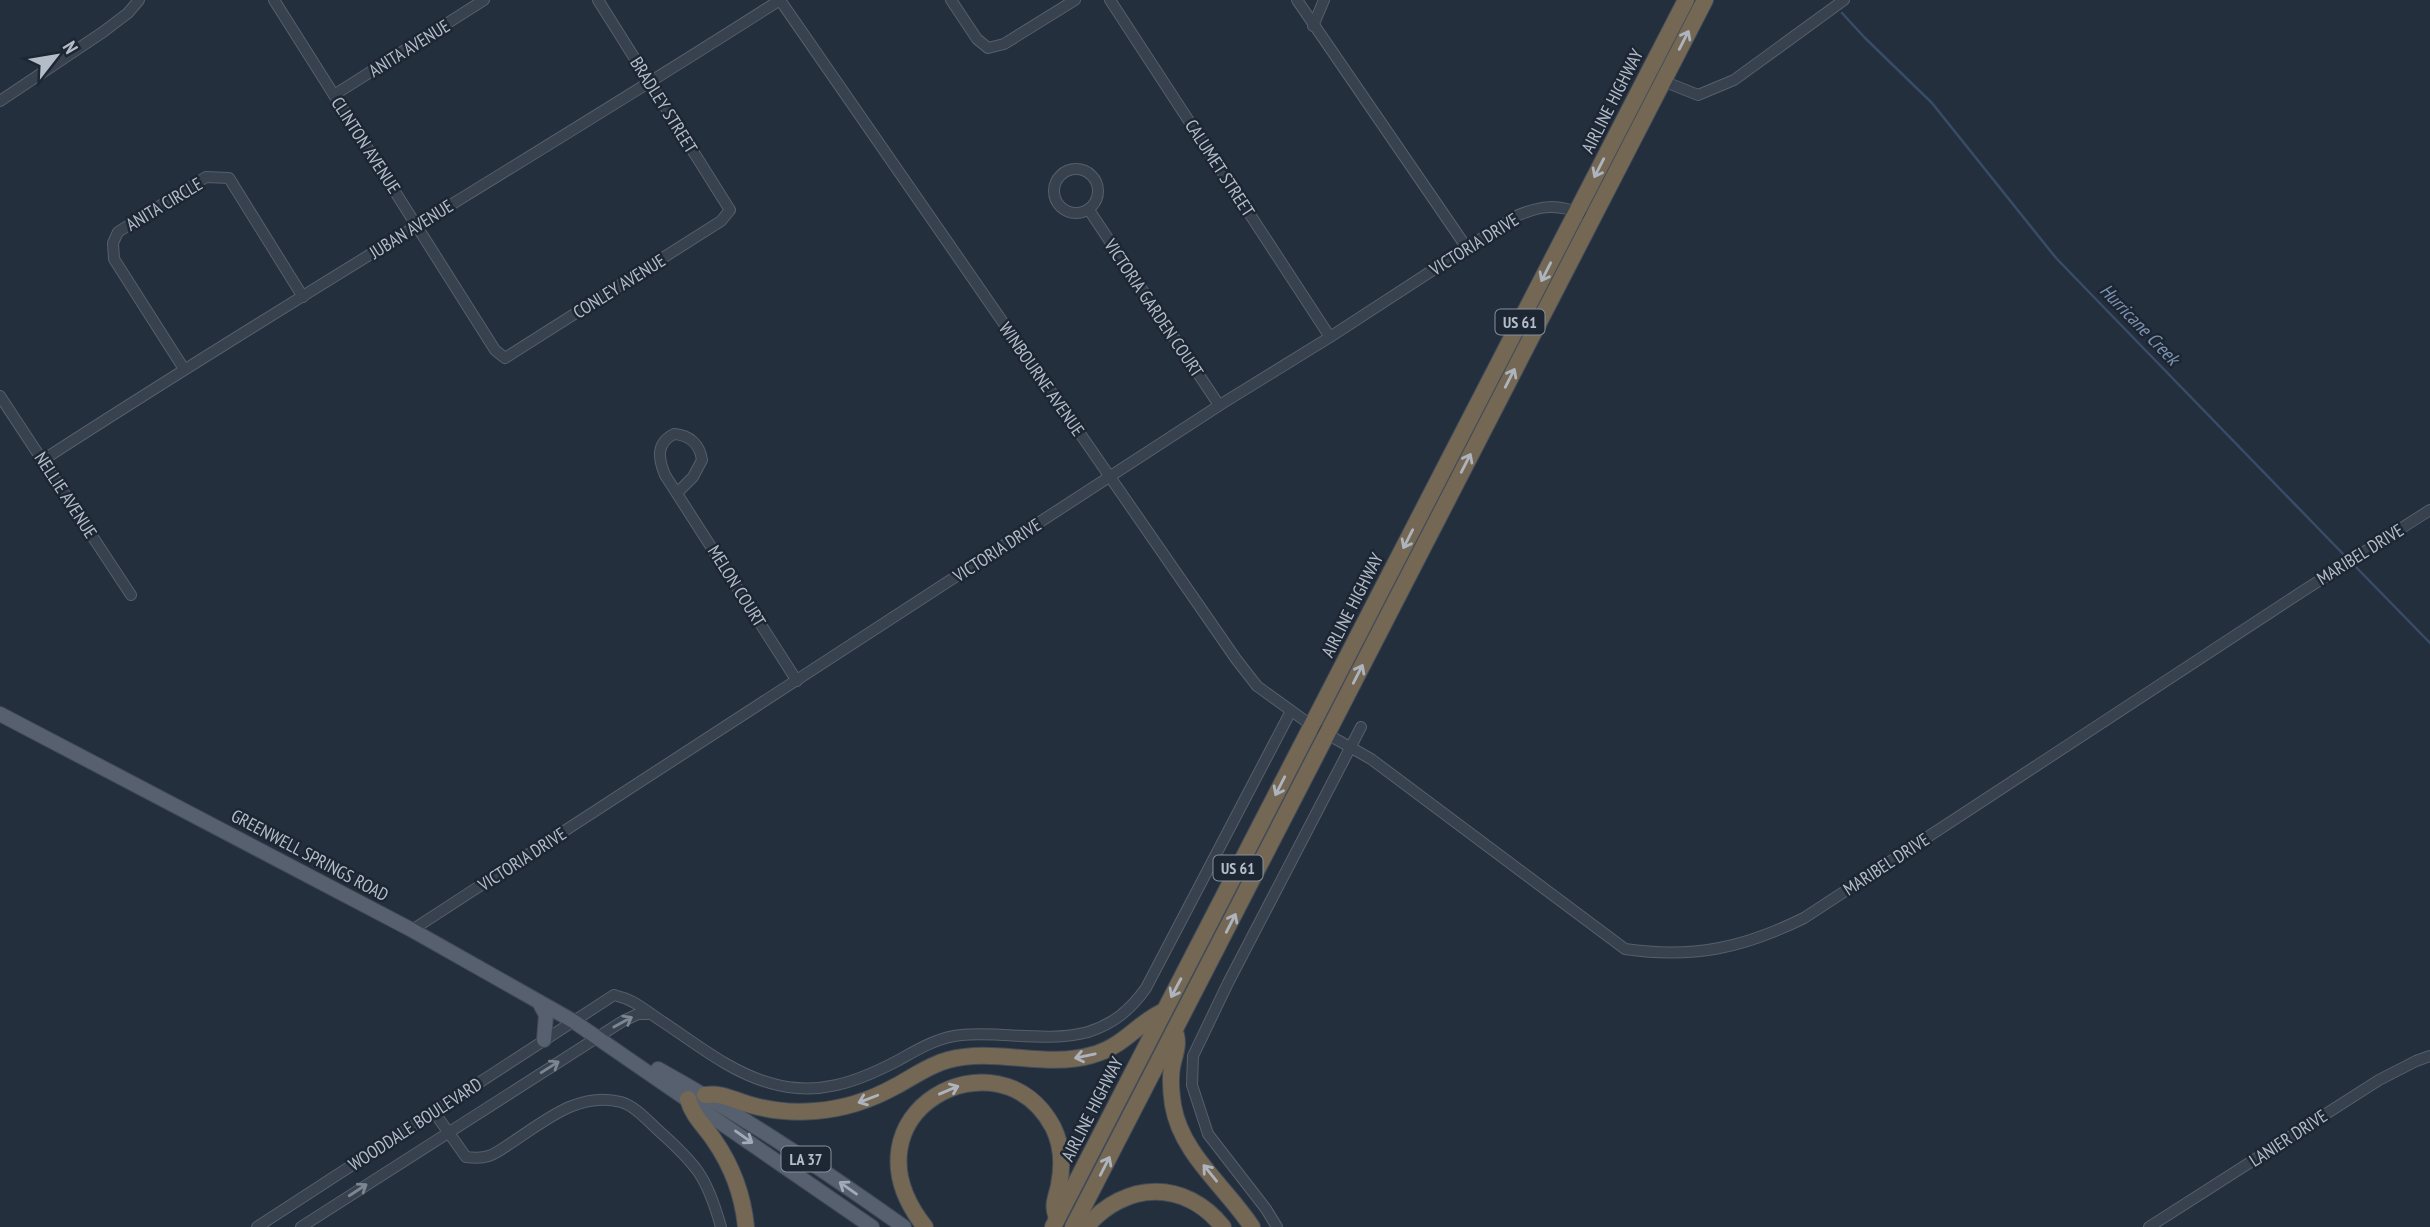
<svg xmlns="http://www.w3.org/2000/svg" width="2430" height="1227" font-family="'PT Sans Narrow',sans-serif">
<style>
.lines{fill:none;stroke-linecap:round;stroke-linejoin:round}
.stream{stroke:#394c67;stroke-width:2.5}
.minor-casing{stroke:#565f6c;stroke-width:12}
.major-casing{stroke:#414a57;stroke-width:16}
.highway-casing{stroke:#434c59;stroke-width:18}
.minor{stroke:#38414e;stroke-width:10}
.major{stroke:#56606e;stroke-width:14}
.highway{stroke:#746855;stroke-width:16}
.oneway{stroke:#aeb4bd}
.oneway2{stroke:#7c8592}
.oneway3{stroke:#a1aab7}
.labels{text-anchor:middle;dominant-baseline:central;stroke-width:5;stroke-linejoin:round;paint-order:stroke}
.shield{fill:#1d2633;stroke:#878f9c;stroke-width:2}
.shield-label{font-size:16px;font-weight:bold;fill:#b4bcc9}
.street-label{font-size:18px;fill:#b4bcc9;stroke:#1d2633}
.water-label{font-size:19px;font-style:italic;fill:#7c92b1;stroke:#1d2633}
</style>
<rect width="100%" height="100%" fill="#242f3e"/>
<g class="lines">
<!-- stream -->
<g class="stream">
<polyline points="1842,13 1865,38 1932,103 2056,258 2347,558"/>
<polyline points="2352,563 2430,643"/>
</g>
<defs>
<g id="minor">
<polyline points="274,0 495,350 505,358 721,221 730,210 598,0"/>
<path d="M780,0L1236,659L1257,686L1311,725L1371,759L1625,949C1693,959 1743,948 1804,918L2303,591L2430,510"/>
<polyline points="951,0 977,39 988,48 1004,44 1075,0"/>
<polyline points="1110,0 1330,337"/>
<polyline points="1297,0 1467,248"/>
<polyline points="1313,26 1324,0"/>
<polyline points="1663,81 1698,95 1734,80 1844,0"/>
<polyline points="334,95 484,0"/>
<polyline points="0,101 103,32 128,13 139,0"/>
<circle cx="1076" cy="191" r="22"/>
<polyline points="1089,210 1219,405"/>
<polyline points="184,369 114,259 113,243 118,232 206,177 229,178 303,297"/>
<polyline points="0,396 131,595"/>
<path d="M43,460C286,302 536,156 780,0"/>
<path d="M677,493L693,477L702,460C700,445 690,435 674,434C656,443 658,458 665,475L797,681"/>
<path d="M412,930L1223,403L1330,337L1516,216C1540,206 1557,203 1581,214"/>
<path d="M434,1112L466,1157C490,1160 494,1154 514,1141C546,1120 580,1091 621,1102C635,1106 648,1121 659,1131C697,1165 707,1177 721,1227"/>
<path d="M257,1227L614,995C635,1000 643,1009 660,1020C695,1043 730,1072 770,1083C817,1097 857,1082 897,1061C917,1050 938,1037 961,1035C1003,1031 1047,1043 1088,1032C1114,1024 1131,1009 1146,988L1291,711"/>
<polyline points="301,1227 623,1021 638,1014 651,1014"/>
<polyline points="1277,1227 1266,1209 1208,1134 1192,1085 1193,1056 1228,983 1361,727"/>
<polyline points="2149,1227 2379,1080 2416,1061 2430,1056"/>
</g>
<g id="major">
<polyline points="0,714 412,930 573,1021 872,1227"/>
<polyline points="539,1002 546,1015 544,1040"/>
<path d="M658,1069C743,1116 824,1170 904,1227"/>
</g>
<g id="highway">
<path d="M1176,1035C1179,1046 1174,1056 1172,1067C1170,1079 1171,1092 1173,1105C1181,1154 1226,1187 1252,1227"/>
<path d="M705,1095C722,1092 735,1101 751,1105C772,1111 793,1113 815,1111C843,1109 871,1100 896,1086C913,1077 929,1065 948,1060C995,1047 1045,1069 1092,1055C1125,1046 1137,1023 1164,1011"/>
<path d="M688,1099C693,1117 704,1125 714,1140C732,1166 743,1196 746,1227"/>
<path d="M925,1227C835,1113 999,1026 1053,1127C1062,1145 1063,1165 1059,1185C1057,1196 1052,1204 1056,1215"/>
<polyline points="1053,1227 1686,0"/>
<polyline points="1073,1227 1705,0"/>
<path d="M1086,1227C1125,1181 1185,1179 1223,1227"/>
</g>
</defs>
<!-- minor casing -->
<use href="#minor" class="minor-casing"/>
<!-- major casing -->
<use href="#major" class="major-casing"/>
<!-- highway casing -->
<use href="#highway" class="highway-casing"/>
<!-- minor -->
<use href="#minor" class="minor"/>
<!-- major -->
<use href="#major" class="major"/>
<!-- highway -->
<use href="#highway" class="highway"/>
</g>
<!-- one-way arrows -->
<defs><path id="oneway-shaft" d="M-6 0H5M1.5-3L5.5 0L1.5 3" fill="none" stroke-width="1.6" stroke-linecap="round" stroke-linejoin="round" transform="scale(1.75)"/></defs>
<g class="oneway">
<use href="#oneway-shaft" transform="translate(1684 40) rotate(-63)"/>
<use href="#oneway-shaft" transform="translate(1599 168) rotate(117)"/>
<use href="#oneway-shaft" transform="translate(1546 272) rotate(117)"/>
<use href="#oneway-shaft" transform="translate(1510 378) rotate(-63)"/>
<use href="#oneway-shaft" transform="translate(1466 463) rotate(-63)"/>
<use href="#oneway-shaft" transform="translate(1408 539) rotate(117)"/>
<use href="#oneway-shaft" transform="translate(1358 674) rotate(-63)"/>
<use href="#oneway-shaft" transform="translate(1280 786) rotate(117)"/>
<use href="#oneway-shaft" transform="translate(1231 923) rotate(-63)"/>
<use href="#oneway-shaft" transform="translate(1176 988) rotate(118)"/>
<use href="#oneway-shaft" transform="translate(1085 1056) rotate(168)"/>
<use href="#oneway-shaft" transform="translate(949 1090) rotate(-23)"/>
<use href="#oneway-shaft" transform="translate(868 1099) rotate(159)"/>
<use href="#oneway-shaft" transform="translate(1105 1166) rotate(-63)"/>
<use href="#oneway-shaft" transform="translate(1210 1173) rotate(-129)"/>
</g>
<g class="oneway2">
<use href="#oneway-shaft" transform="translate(623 1022) rotate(-29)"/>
<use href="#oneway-shaft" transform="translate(550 1067) rotate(-32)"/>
<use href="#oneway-shaft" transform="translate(358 1190) rotate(-33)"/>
</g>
<g class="oneway3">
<use href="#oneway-shaft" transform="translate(744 1137) rotate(35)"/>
<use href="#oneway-shaft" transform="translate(848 1188) rotate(-145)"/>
</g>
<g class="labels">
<!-- shield labels -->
<g class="shield">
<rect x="1495.5" y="309.5" width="49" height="25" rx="5"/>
<rect x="1213.5" y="855.5" width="49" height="25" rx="5"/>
<rect x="781.5" y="1146.5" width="49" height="25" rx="5"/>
</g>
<g class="shield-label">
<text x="1520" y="322">US 61</text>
<text x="1238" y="868">US 61</text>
<text x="806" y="1159">LA 37</text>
</g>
<!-- street labels -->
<g class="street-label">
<text transform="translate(409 48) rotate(-32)">ANITA AVENUE</text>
<text transform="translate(1612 101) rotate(-63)">AIRLINE HIGHWAY</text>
<text transform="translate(664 105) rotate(58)">BRADLEY STREET</text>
<text transform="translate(366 145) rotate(57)">CLINTON AVENUE</text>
<text transform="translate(1220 168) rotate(57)">CALUMET STREET</text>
<text transform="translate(164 204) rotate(-31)">ANITA CIRCLE</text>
<text transform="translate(411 229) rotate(-32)">JUBAN AVENUE</text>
<text transform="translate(1474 244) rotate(-32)">VICTORIA DRIVE</text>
<text transform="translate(619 286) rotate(-32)">CONLEY AVENUE</text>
<text transform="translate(1154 308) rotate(56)">VICTORIA GARDEN COURT</text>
<text transform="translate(1042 379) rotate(55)">WINBOURNE AVENUE</text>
<text transform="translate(66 495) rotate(57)">NELLIE AVENUE</text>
<text transform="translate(997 550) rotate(-33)">VICTORIA DRIVE</text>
<text transform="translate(2360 554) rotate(-32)">MARIBEL DRIVE</text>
<text transform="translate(737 586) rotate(58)">MELON COURT</text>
<text transform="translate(1352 605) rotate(-63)">AIRLINE HIGHWAY</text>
<text transform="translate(310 855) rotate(28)">GREENWELL SPRINGS ROAD</text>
<text transform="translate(522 859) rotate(-33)">VICTORIA DRIVE</text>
<text transform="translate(1886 864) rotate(-33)">MARIBEL DRIVE</text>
<text transform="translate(1092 1109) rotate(-63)">AIRLINE HIGHWAY</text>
<text transform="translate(415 1124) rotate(-33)">WOODDALE BOULEVARD</text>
<text transform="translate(2288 1138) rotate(-33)">LANIER DRIVE</text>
</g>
<!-- water labels -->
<g class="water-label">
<text transform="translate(2140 324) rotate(46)">Hurricane Creek</text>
</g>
</g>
<!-- north arrow -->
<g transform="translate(56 56) rotate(59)" stroke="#1d2633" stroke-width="5" paint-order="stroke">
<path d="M0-5L12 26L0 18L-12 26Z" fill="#b4bcc9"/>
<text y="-10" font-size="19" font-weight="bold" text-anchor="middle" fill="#b4bcc9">N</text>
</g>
</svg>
